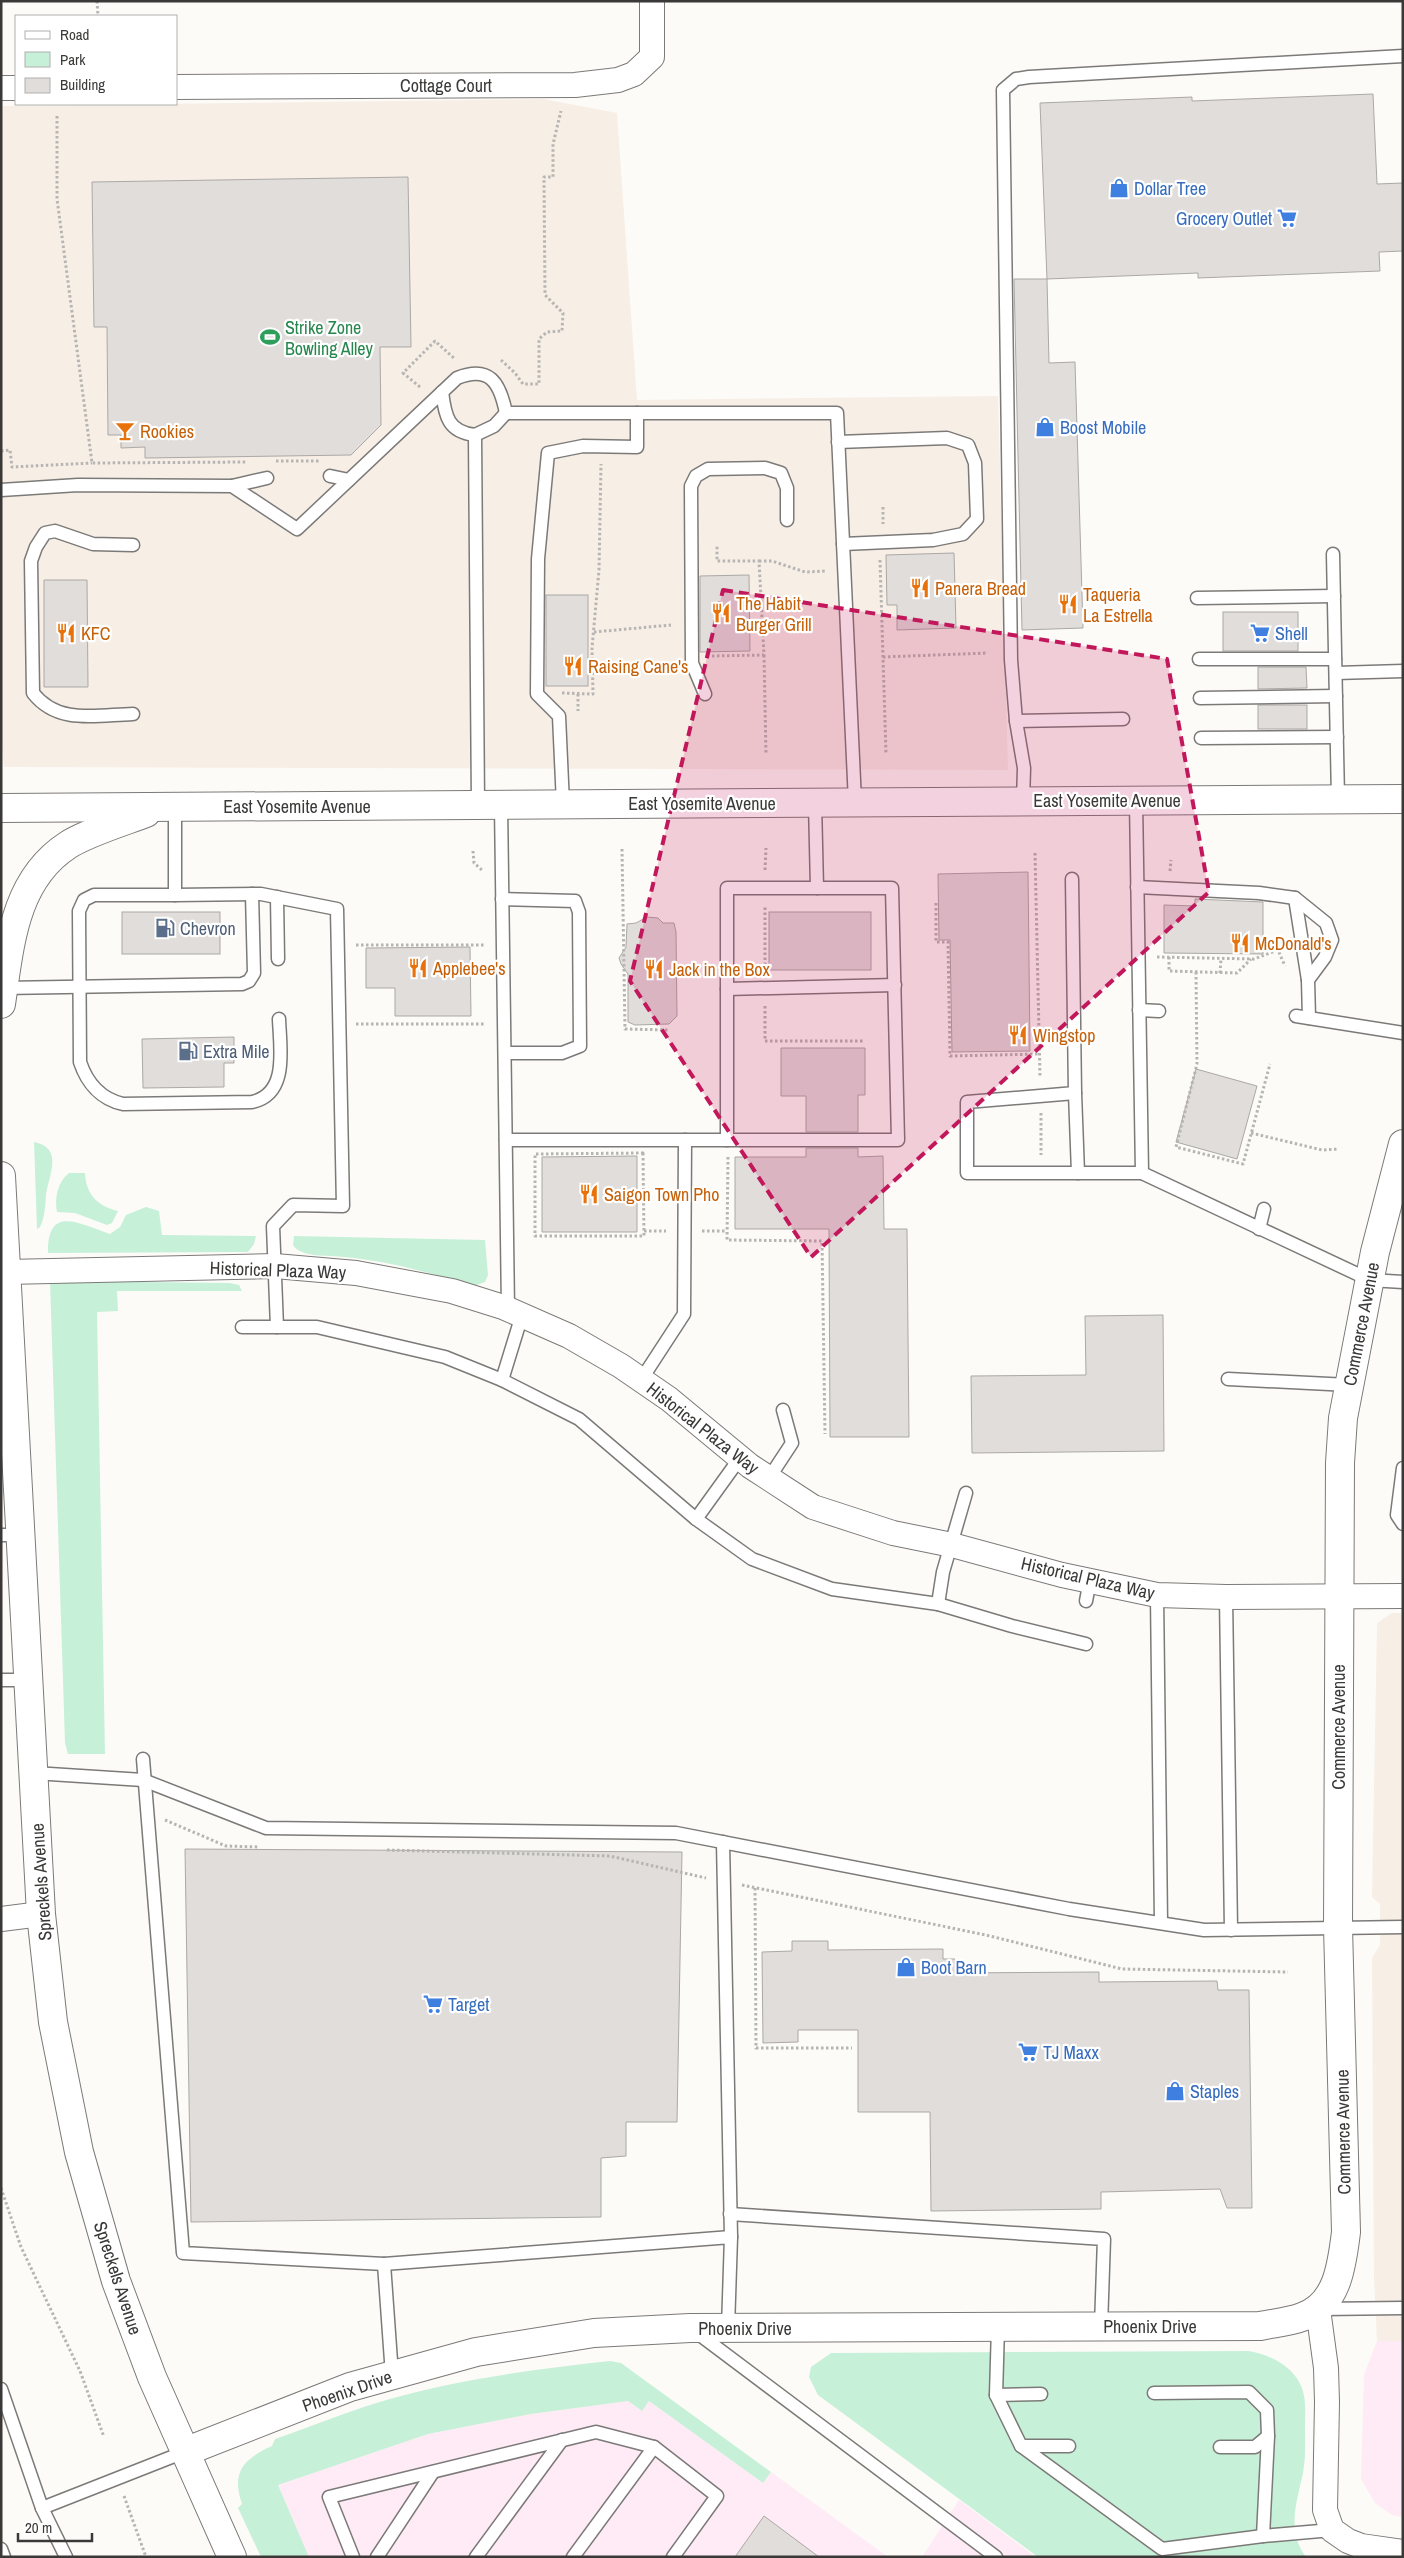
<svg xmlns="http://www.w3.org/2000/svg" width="1404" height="2558" font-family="'Archivo Narrow',sans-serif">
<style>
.built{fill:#f7eee6}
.industrial{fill:#feebf5}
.green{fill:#c7f0d8}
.building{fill:#e0dddb;stroke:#aba8a6}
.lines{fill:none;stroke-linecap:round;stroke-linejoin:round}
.service-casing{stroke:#7c7a78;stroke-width:15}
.minor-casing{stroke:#7c7a78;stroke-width:26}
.tertiary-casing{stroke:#7c7a78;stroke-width:30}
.secondary-casing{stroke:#7c7a78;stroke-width:30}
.path{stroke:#b7b5b3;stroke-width:3;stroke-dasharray:2.5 2.5;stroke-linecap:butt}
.service{stroke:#fff;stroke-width:12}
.minor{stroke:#fff;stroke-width:24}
.tertiary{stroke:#fff;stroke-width:28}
.secondary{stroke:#fff;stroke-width:28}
.marked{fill:#c2185b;fill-opacity:0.2;stroke:#c2185b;stroke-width:4;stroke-dasharray:10 6;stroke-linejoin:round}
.labels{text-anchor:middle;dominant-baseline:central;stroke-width:4.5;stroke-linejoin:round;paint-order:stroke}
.street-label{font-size:18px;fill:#3a3938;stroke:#fff}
.shop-label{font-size:18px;fill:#366cbe;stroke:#fff;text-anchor:start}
.leisure-label{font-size:18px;fill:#27864d;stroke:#fff;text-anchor:start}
.food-label{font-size:18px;fill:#c56008;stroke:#fff;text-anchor:start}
.service-label{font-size:18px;fill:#4e5e75;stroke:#fff;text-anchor:start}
</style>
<rect width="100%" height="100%" fill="#fdfbf8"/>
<!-- built -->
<g class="built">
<polygon points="544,99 617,113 637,400 998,396 1008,770 4,767 1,739 1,106"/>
<polygon points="1392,1613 1403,1613 1403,2341 1377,2341 1374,2278 1372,1958 1380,1945 1380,1904 1372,1897 1377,1623"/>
</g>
<!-- industrial -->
<g class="industrial">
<polygon points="1377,2341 1403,2341 1403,2517 1392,2515 1375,2503 1361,2479 1364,2375"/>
<polygon points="628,2401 641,2411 649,2401 763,2483 771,2472 888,2557 309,2557 278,2485 428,2434 531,2414"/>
<polygon points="959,2500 1036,2557 922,2557"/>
</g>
<!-- green -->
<g class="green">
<path d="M34,1142C65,1148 48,1177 46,1196C45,1206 45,1217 40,1227L37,1229Z"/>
<path d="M69,1173H85C86,1194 97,1206 118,1211L112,1223L107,1225L75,1213L57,1212C54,1198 58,1181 69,1173Z"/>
<path d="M146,1207L159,1211L162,1235L256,1236L254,1244L248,1252L48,1253C47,1204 80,1224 110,1234L120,1227L126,1215Z"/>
<path d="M294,1236L485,1240L488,1275L485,1282L474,1286C431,1273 388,1261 344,1257C329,1255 301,1258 293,1245Z"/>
<polygon points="50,1281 230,1283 239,1285 242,1291 117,1291 118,1311 97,1312 105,1754 68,1754 65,1743"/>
<path d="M1249,2351C1273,2355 1300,2370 1304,2396C1306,2406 1305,2417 1305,2427C1305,2442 1306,2457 1303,2473C1297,2501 1286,2531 1306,2557H1038L818,2395L809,2377L811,2367L831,2353Z"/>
<path d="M610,2361L621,2363L771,2472L763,2483L649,2401L642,2411L628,2401L531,2414L428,2434L278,2485L309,2557H261L238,2508L242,2504C231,2472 243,2459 272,2446L275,2439C313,2426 351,2410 390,2399C462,2379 536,2369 610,2361Z"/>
</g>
<!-- building -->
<g class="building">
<polygon points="1373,94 1377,184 1403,183 1403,251 1379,252 1380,271 1198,278 1198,273 1047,279 1040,103 1192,97 1192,101"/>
<polygon points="408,177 411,347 380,347 381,425 351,455 145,458 145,447 121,448 121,435 108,435 107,327 94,327 92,182"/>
<polygon points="1014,279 1047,279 1049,363 1075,362 1083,628 1022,630"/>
<polygon points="954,553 956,628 897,630 897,605 887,605 886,555"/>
<polygon points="749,575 750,651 700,652 700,576"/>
<polygon points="44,580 87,580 88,687 44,687"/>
<rect x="546" y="595" width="42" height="91"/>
<rect x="1223" y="612" width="75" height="39"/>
<polygon points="1258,667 1306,667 1307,688 1258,689"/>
<rect x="1258" y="705" width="49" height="24"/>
<polygon points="1028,872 1030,1051 952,1052 950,940 939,940 938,874"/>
<polygon points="1195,899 1263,902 1263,954 1164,953 1164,905 1195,906"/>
<rect x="122" y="912" width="98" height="42"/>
<rect x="769" y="912" width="102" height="58"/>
<polygon points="647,917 658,918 663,923 674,923 676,932 677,1016 669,1024 635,1025 628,1022 628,974 621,964 619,958 626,947 627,924 636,923"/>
<polygon points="470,947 471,1016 395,1016 395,988 366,988 366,948"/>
<polygon points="234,1037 234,1063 224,1063 224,1087 143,1088 142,1039"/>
<polygon points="781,1048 865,1048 865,1095 858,1095 858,1132 806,1132 806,1096 781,1096"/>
<polygon points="1196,1069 1257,1086 1237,1159 1176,1142"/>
<polygon points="806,1148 858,1148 858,1157 883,1156 884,1229 907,1229 909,1437 830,1437 829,1229 735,1229 735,1157 806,1157"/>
<polygon points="637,1156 637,1232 542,1232 542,1157"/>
<polygon points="1163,1315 1164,1451 972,1453 971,1376 1086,1375 1085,1316"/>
<polygon points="185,1849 682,1852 677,2122 626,2122 626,2156 601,2158 601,2217 191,2222"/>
<polygon points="792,1941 828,1941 828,1950 943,1949 943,1959 955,1959 955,1973 1099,1972 1099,1982 1217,1981 1218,1990 1249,1990 1252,2208 1227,2208 1220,2189 1101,2192 1101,2209 931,2211 930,2112 858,2112 858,2030 798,2030 798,2042 763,2043 762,1952 792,1951"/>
<polygon points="764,2516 819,2557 735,2557"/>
</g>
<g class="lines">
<defs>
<g id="service">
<path d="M442,392C445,416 448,432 475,435"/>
<polyline points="838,442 947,438 968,445 975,463 977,519 963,534 933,540 843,544"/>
<polyline points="330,476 349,480"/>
<polyline points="232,486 267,478"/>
<path d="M1,490L78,485L232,486L297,529L457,378C490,365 500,383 506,413H837L855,802"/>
<path d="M133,545L93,544L55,531L45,533L36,547L31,561L33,693C58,725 96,715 133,714"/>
<polyline points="1333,554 1338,799"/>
<polyline points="1197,598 1334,596"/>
<polyline points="1199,659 1335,659"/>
<polyline points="1336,673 1403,671"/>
<polyline points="705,694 692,663 691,486 696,476 708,469 765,468 781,473 787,488 787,520"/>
<polyline points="1200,698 1336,696"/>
<polyline points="1016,721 1123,719"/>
<polyline points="1201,738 1337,737"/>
<polyline points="1023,801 1024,768 1016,721 1011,660 1003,90 1016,79 1029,77 1403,56"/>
<polyline points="1136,801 1142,1173 1370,1280 1403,1282"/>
<polyline points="563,804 559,716 537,694 538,559 548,453 583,446 637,447 637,413"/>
<polyline points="478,805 475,435 494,426 506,413"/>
<polyline points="501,805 508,1309"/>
<polyline points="175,807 175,895 261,894 337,909 343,1206 293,1205 273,1226 277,1327"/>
<polyline points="1072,879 1075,1093 967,1102 967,1173 1142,1173"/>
<polyline points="1137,887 1259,893 1295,898 1326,923 1332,940 1325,957 1308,980 1309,1018"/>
<path d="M175,895H94L84,900L79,911L80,1062C87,1083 101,1099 123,1104L252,1102C289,1094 280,1048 279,1019"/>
<polyline points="277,897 278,959"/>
<polyline points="1295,898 1308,980"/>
<polyline points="502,899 575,901 579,912 580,1046 562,1053 505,1053"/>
<polyline points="4,988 242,984 249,981 254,973 252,894"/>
<polyline points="727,989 895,985"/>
<polyline points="1139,1010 1159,1011"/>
<polyline points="1296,1016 1403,1033"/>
<polyline points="1075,1093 1078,1173"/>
<polyline points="506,1140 685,1140 684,1314 641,1380"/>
<polyline points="685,1140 898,1140 892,888 817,888 815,803"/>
<polyline points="727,1140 727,888 817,888"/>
<polyline points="1259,1229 1264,1209"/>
<polyline points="242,1327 317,1327 445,1357 502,1380 579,1419 696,1519 740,1458"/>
<polyline points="1228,1379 1349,1385"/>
<polyline points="502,1380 522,1315"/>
<polyline points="1403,1468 1397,1515 1403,1524"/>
<polyline points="769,1478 792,1443 783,1410"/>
<polyline points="696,1519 752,1559 832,1589 938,1604 943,1572 966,1493"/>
<polyline points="1,1535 21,1535"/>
<polyline points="1157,1595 1161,1923"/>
<polyline points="1226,1597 1231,1930"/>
<polyline points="1086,1601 1090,1580"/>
<polyline points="938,1604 1012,1626 1086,1644"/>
<polyline points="1,1680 28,1680"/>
<polyline points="143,1759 183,2253 384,2264 392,2375"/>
<polyline points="34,1773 143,1780 266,1828 676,1833 1069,1909 1204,1930 1403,1927"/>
<polyline points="723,1842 731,2237"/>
<polyline points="730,2214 1104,2239 1101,2326"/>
<polyline points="384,2264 731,2237 728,2328"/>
<polyline points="1320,2309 1403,2308"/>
<polyline points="998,2327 996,2395 1021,2446 1162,2549 1263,2536 1332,2530"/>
<polyline points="696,2332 996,2557"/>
<polyline points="1,2389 42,2508 66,2557"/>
<polyline points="1154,2393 1249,2392 1267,2410 1268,2436 1255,2447 1220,2447"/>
<polyline points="996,2395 1041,2394"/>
<polyline points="1021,2446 1069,2446"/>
<polyline points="42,2508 187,2451"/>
<polyline points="1263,2536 1268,2436"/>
<polyline points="1,2549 4,2557"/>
<polyline points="353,2557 329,2497 596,2432 654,2447 717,2496 673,2557"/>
<polyline points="377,2557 433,2472"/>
<polyline points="476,2557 562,2440"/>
<polyline points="573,2557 654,2447"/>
</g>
<g id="minor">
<polyline points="176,87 575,85 618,80 634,74 652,57 652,1"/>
<polyline points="1,88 16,88"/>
<polyline points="6,1272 275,1266 356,1273 452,1291 503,1307 569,1336 621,1366 669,1399 750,1466 813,1507 893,1533 952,1545 1062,1575 1157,1595 1226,1597 1403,1596"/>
<polyline points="1,1919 41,1914"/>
<polyline points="1318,2309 1326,2368 1327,2402 1325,2510 1332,2530 1348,2541 1361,2546 1403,2552"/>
</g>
<g id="tertiary">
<polyline points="1,1176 41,1914 53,2022 79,2152 116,2281 152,2377 232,2557"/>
<path d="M187,2451L350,2387L476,2352L594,2333L690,2328L1260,2326C1274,2323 1289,2322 1302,2317C1338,2305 1342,2264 1346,2232L1338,1927L1340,1463L1343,1418L1375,1252L1403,1144"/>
</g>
<g id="secondary">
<polyline points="1,808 1403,799"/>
<path d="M1,1004C10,944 14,880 68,845C86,833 125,821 146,813"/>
</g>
</defs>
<!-- service casing -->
<use href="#service" class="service-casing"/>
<!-- minor casing -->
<use href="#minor" class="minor-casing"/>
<!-- tertiary casing -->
<use href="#tertiary" class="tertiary-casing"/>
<!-- secondary casing -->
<use href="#secondary" class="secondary-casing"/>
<!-- path -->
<g class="path">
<polyline points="97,1 98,16"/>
<polyline points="57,116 57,199 92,463 247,462"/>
<polyline points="501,360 515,373 523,384 539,384 539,339 547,332 562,331 563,313 545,295 544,177 553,177 553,144 561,111"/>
<polyline points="420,387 403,373 435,341 455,359"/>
<polyline points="1,451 10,450 12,467 92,463"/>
<polyline points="276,461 319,461"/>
<polyline points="883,507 883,524"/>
<polyline points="880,560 886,754"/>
<polyline points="759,561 772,561 805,572 825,571"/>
<polyline points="594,632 671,625"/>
<polyline points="764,655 766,755"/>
<polyline points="712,656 764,655 759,561 717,561 717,546"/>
<polyline points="883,657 988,653"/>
<polyline points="562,693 593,694 592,648 599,570 601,464"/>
<polyline points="578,694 578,711"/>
<polyline points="622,849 625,1029 670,1030"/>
<polyline points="473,851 474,863 483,871"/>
<polyline points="1035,853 1040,1077"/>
<polyline points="765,870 766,848"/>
<polyline points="1170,871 1171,860"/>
<polyline points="936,903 936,942 948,942 950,1056 1040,1054"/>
<polyline points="356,945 485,945"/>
<polyline points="1157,957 1254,959 1278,950 1285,966"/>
<polyline points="1169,957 1169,971 1237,973 1251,959"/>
<polyline points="765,970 765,906"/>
<polyline points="1196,972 1197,1064 1176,1147 1243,1164 1270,1064"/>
<polyline points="1220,973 1221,959"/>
<polyline points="765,1006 765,1041 864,1041"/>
<polyline points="356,1024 485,1024"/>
<polyline points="1041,1113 1041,1155"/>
<polyline points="1251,1133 1322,1150 1339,1149"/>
<polygon points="643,1153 644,1236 535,1236 535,1154"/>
<polyline points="728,1157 727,1240 822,1241 825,1434"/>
<polyline points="644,1231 666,1231"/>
<polyline points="702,1231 727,1231"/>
<polyline points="165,1820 226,1846 259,1847"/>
<polyline points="387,1850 610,1856 706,1878"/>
<polyline points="742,1885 986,1935 1122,1969 1288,1972"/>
<polyline points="755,1888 756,2048 852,2048"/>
<polyline points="1,2188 21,2247 80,2371 104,2437"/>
<polyline points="124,2496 146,2557"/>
</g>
<!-- service -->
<use href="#service" class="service"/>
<!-- minor -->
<use href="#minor" class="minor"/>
<!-- tertiary -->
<use href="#tertiary" class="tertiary"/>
<!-- secondary -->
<use href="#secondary" class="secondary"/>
</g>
<!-- marked area -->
<path class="marked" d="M723,590L1167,659L1209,892L811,1257L630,981Z"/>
<!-- icons -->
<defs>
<symbol id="shop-bare" viewBox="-9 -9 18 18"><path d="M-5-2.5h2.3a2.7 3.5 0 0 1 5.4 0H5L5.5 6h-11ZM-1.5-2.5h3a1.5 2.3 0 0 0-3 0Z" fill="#3f7fe0" stroke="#fff" stroke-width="2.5" paint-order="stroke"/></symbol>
<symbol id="supermarket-bare" viewBox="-9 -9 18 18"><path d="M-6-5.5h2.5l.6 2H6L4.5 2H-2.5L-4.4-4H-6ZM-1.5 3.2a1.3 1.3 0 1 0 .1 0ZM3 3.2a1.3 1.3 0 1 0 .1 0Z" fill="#3f7fe0" stroke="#fff" stroke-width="2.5" paint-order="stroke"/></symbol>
<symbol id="stadium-bare" viewBox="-9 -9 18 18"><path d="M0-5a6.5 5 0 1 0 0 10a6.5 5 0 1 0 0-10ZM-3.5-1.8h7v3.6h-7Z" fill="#2e9e5b" stroke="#fff" stroke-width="2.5" paint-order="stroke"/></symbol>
<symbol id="bar-bare" viewBox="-9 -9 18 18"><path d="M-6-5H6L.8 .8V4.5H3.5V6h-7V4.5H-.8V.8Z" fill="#e8710a" stroke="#fff" stroke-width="2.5" paint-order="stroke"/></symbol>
<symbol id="restaurant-bare" viewBox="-9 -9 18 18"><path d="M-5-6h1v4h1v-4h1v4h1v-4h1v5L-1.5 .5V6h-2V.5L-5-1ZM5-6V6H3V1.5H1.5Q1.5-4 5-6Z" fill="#e8710a" stroke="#fff" stroke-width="2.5" paint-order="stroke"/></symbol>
<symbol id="fuel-bare" viewBox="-9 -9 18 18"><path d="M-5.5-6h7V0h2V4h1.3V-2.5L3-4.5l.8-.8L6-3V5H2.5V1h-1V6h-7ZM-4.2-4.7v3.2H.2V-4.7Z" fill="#5c6f8a" stroke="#fff" stroke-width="2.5" paint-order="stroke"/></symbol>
</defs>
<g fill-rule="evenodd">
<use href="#shop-bare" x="1105" y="174" width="28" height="28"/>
<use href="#supermarket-bare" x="1273" y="204" width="28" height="28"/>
<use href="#stadium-bare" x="256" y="323" width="28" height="28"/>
<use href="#shop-bare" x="1031" y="413" width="28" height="28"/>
<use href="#bar-bare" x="111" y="417" width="28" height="28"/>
<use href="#restaurant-bare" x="906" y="574" width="28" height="28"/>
<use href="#restaurant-bare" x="1054" y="590" width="28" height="28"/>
<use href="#restaurant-bare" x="707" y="599" width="28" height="28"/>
<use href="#restaurant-bare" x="52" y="619" width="28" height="28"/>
<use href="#supermarket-bare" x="1246" y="619" width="28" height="28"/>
<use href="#restaurant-bare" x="559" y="652" width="28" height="28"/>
<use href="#fuel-bare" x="151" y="914" width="28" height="28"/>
<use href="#restaurant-bare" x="1226" y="929" width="28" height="28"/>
<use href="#restaurant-bare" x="404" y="954" width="28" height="28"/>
<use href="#restaurant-bare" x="640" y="955" width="28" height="28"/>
<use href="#restaurant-bare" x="1004" y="1021" width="28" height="28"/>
<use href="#fuel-bare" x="174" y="1037" width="28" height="28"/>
<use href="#restaurant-bare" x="575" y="1180" width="28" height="28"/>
<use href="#shop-bare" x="892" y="1953" width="28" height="28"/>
<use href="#supermarket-bare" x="419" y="1990" width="28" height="28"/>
<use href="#supermarket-bare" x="1014" y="2038" width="28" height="28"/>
<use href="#shop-bare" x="1161" y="2077" width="28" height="28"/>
</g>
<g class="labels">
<!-- street labels -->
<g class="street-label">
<text x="446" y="85">Cottage Court</text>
<text x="1107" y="800">East Yosemite Avenue</text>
<text x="702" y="803">East Yosemite Avenue</text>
<text x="297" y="806">East Yosemite Avenue</text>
<text transform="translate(278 1270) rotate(2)">Historical Plaza Way</text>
<text transform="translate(1361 1324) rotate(-79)">Commerce Avenue</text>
<text transform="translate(703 1428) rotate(38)">Historical Plaza Way</text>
<text transform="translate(1088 1578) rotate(13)">Historical Plaza Way</text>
<text transform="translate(1338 1727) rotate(-90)">Commerce Avenue</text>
<text transform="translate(41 1882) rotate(-94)">Spreckels Avenue</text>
<text transform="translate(1343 2132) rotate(-91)">Commerce Avenue</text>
<text transform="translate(118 2278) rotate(72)">Spreckels Avenue</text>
<text x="1150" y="2326">Phoenix Drive</text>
<text x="745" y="2328">Phoenix Drive</text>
<text transform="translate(347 2391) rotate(-19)">Phoenix Drive</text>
</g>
<!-- shop labels -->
<g class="shop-label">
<text x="1134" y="188">Dollar Tree</text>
<text x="1272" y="218" text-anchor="end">Grocery Outlet</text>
<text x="1060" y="427">Boost Mobile</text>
<text x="1275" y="633">Shell</text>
<text x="921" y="1967">Boot Barn</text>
<text x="448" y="2004">Target</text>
<text x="1043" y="2052">TJ Maxx</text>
<text x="1190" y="2091">Staples</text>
</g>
<!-- leisure labels -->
<g class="leisure-label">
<text x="285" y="327">Strike Zone<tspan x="285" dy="21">Bowling Alley</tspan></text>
</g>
<!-- food labels -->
<g class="food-label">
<text x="140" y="431">Rookies</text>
<text x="935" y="588">Panera Bread</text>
<text x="1083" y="594">Taqueria<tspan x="1083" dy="21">La Estrella</tspan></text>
<text x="736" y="603">The Habit<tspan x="736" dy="21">Burger Grill</tspan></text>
<text x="81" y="633">KFC</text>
<text x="588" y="666">Raising Cane's</text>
<text x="1255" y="943">McDonald's</text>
<text x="433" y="968">Applebee's</text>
<text x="669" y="969">Jack in the Box</text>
<text x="1033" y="1035">Wingstop</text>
<text x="604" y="1194">Saigon Town Pho</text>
</g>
<!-- service labels -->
<g class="service-label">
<text x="180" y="928">Chevron</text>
<text x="203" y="1051">Extra Mile</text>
</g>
</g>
<!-- border -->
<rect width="1404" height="2558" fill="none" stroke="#3a3938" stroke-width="5"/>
<!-- legend -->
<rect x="15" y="15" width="162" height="90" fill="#ffffff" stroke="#b0b0af"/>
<rect x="25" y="31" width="25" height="8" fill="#ffffff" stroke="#b0b0af"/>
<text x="60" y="40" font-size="15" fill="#3a3938">Road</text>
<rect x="25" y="52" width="25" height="15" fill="#c7f0d8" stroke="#b0b0af"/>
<text x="60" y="65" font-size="15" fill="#3a3938">Park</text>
<rect x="25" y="78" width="25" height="15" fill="#e0dddb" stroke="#b0b0af"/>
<text x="60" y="90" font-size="15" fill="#3a3938">Building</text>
<!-- scale -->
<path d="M18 2533v8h74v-8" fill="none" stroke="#3a3938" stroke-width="2.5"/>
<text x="25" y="2533" font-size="15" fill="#3a3938" stroke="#ffffff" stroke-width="4" paint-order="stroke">20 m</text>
</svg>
